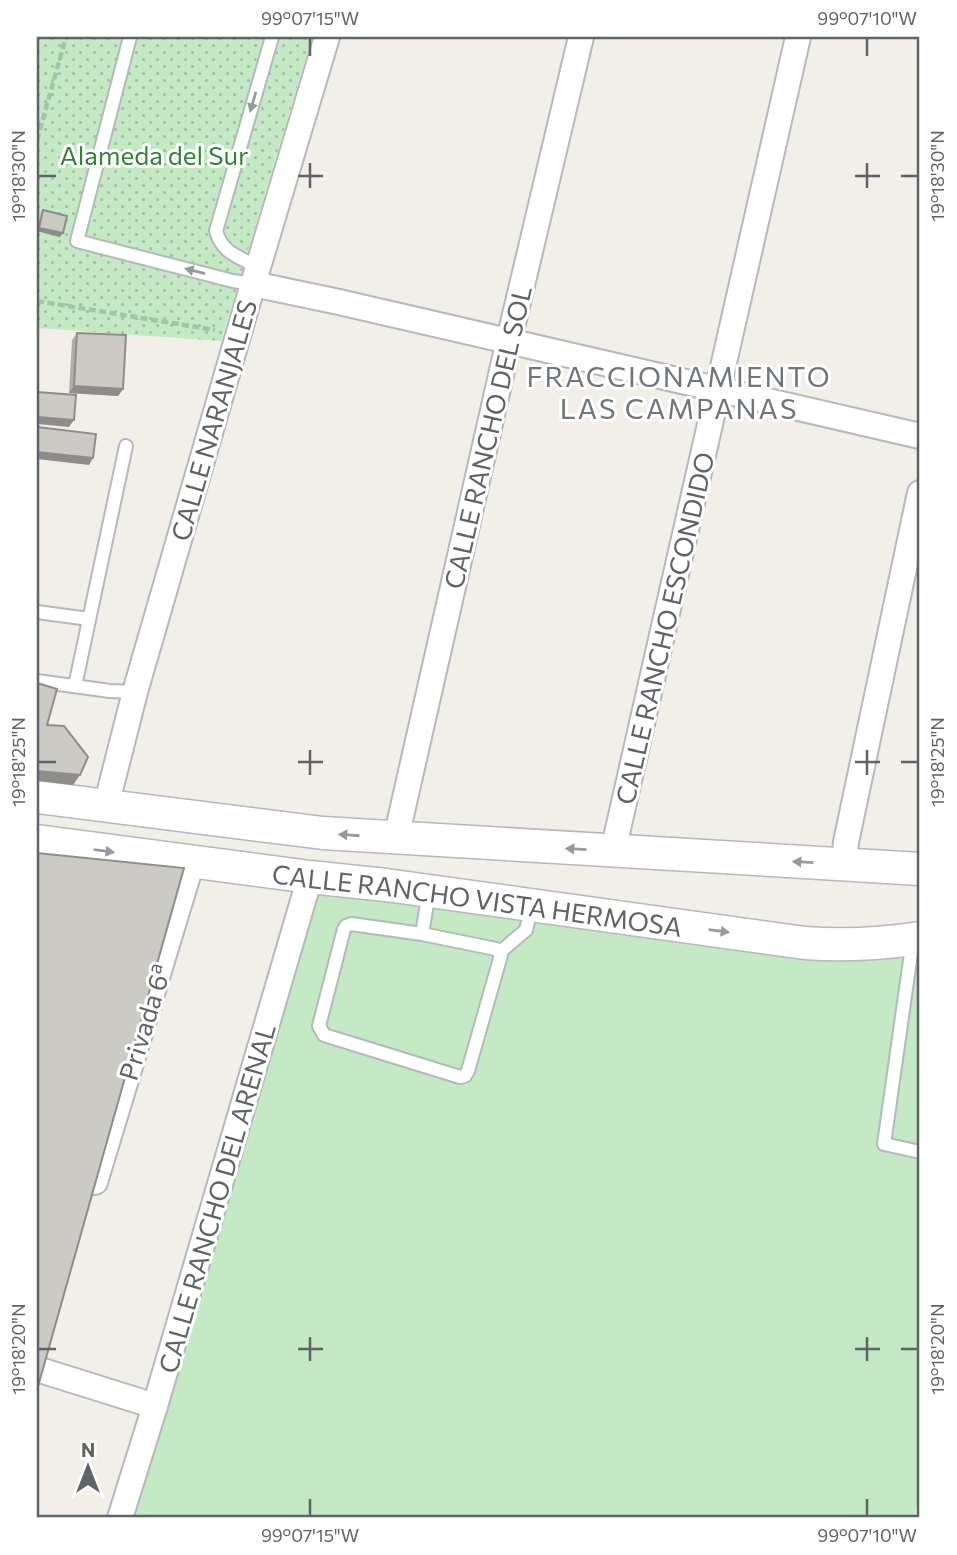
<svg xmlns="http://www.w3.org/2000/svg" width="957" height="1555" font-family="Commissioner,sans-serif">
<style>
.park{fill:url(#park-dots)}
.pitch{fill:#c5e8c5}
.lines{fill:none;stroke-linecap:round;stroke-linejoin:round}
.service-casing{stroke:#b5b8bc;stroke-width:16}
.minor-casing{stroke:#b5b8bc;stroke-width:28}
.tertiary-casing{stroke:#b5b8bc;stroke-width:35}
.path{stroke:#9cc7a9;stroke-width:4.5;stroke-dasharray:7 3.5;stroke-linecap:butt}
.service{stroke:#fff;stroke-width:12}
.minor{stroke:#fff;stroke-width:24}
.tertiary{stroke:#fff;stroke-width:32}
.wall{fill:#afaea9}
.shaded-wall{fill:#8f8d8a}
.building{fill:#cccac5;stroke:#8f8d8a;stroke-width:2}
.oneway{fill:#979a9d}
.ticks{fill:none;stroke:#5f6368;stroke-width:2.5}
.labels{text-anchor:middle;dominant-baseline:central;stroke-width:6;stroke-linejoin:round;paint-order:stroke}
.park-label{font-size:26px;fill:#348238;stroke:#fff}
.street-label{font-size:26px;fill:#5f6368;stroke:#fff}
.neighbourhood-label{font-size:28px;letter-spacing:2px;fill:#70757a;stroke:#fff}
.neatline{fill:none;stroke:#5f6368;stroke-width:2.5}
.ticks-label{font-size:18px;text-anchor:middle;fill:#5f6368}
</style>
<defs>
<pattern id="park-dots" width="8" height="8" patternUnits="userSpaceOnUse" patternTransform="scale(1.75)"><rect width="8" height="8" fill="#c5e8c5"/><path d="M2 2h.1M6 6h.1" fill="none" stroke="#a3c0a4" stroke-width="1.8" stroke-linecap="round"/></pattern>
</defs>
<rect width="100%" height="100%" fill="#f1efe8"/>
<!-- park -->
<polygon class="park" points="37,37 312,37 221,341 37,328"/>
<!-- pitch -->
<polygon class="pitch" points="321,885 920,944 920,1489 914,1518 132,1518"/>
<g class="lines">
<defs>
<g id="service">
<polyline points="130,37 77,241 233,281 253,284"/>
<path d="M258,267C239,257 222,253 216,231L272,37"/>
<polyline points="37,612 89,619"/>
<polyline points="37,681 110,691 135,692"/>
<polyline points="75,686 126,446"/>
<polyline points="422,934 496,949 501,955 468,1071 465,1076 460,1077 324,1035 319,1026 344,929 346,926 351,924 422,934 429,892"/>
<polyline points="913,939 884,1144 920,1152"/>
<polyline points="500,952 526,930 532,906"/>
</g>
<g id="minor">
<polyline points="253,284 339,302 920,436"/>
<polyline points="106,806 135,692 253,284 327,37"/>
<polyline points="396,838 509,340 581,37"/>
<polyline points="613,851 798,37"/>
<polyline points="844,865 846,842 920,493"/>
<polyline points="95,1182 192,862"/>
<polyline points="40,1370 155,1406"/>
<polyline points="120,1518 155,1406 310,877"/>
</g>
<g id="tertiary">
<polyline points="37,797 323,833 920,869"/>
<path id="s1" d="M37,841L310,877L386,885L805,943C844,946 881,944 920,938"/>
</g>
</defs>
<!-- service casing -->
<use href="#service" class="service-casing"/>
<!-- minor casing -->
<use href="#minor" class="minor-casing"/>
<!-- tertiary casing -->
<use href="#tertiary" class="tertiary-casing"/>
<!-- path -->
<g class="path">
<polyline points="37,140 66,37"/>
<polyline points="37,301 215,330"/>
</g>
<!-- service -->
<use href="#service" class="service"/>
<!-- minor -->
<use href="#minor" class="minor"/>
<!-- tertiary -->
<use href="#tertiary" class="tertiary"/>
</g>
<!-- wall -->
<g class="wall">
<polygon points="43,210 60,237 37,231 41,213"/>
<polygon points="77,333 123,389 118,396 69,393 72,340"/>
</g>
<!-- shaded-wall -->
<g class="shaded-wall">
<polygon points="39,228 63,233 60,237 37,231"/>
<polygon points="74,386 123,389 118,396 69,393"/>
<polygon points="37,417 74,420 69,427 37,424"/>
<polygon points="37,452 93,458 89,465 37,459"/>
<polygon points="37,771 80,775 73,785 37,781"/>
</g>
<!-- building -->
<g class="building">
<polygon points="43,210 67,216 63,233 39,228"/>
<polygon points="77,333 126,335 123,389 74,386"/>
<polygon points="37,392 76,395 74,420 37,417"/>
<polygon points="37,427 96,434 93,458 37,452"/>
<polygon points="37,683 57,689 47,725 64,726 88,757 80,775 37,771"/>
<polygon points="37,853 184,868 37,1390"/>
</g>
<!-- one-way arrows -->
<defs><path id="oneway-solid" d="M-6-.8H1V-3.2L6.5 0L1 3.2V.8H-6Z" transform="scale(1.75)"/></defs>
<g class="oneway">
<use href="#oneway-solid" transform="translate(253 102) rotate(106)"/>
<use href="#oneway-solid" transform="translate(195 271) rotate(-166)"/>
<use href="#oneway-solid" transform="translate(349 835) rotate(-176)"/>
<use href="#oneway-solid" transform="translate(576 849) rotate(-177)"/>
<use href="#oneway-solid" transform="translate(104 851) rotate(7)"/>
<use href="#oneway-solid" transform="translate(803 862) rotate(-177)"/>
<use href="#oneway-solid" transform="translate(719 931) rotate(8)"/>
</g>
<!-- ticks -->
<path class="ticks" d="M310,38V56M867,38V56M310,163V188M867,163V188M38,176H56M298,176H323M855,176H880M901,176H918M310,750V775M867,750V775M38,762H56M298,762H323M855,762H880M901,762H918M310,1337V1361M867,1337V1361M38,1349H56M298,1349H323M855,1349H880M901,1349H918M310,1499V1516M867,1499V1516"/>
<g class="labels">
<!-- park labels -->
<g class="park-label">
<text x="154" y="154">Alameda del Sur</text>
</g>
<!-- street labels -->
<g class="street-label">
<text transform="translate(213 420) rotate(-74)">CALLE NARANJALES</text>
<text transform="translate(487 437) rotate(-77)">CALLE RANCHO DEL SOL</text>
<text transform="translate(664 628) rotate(-77)">CALLE RANCHO ESCONDIDO</text>
<text stroke="none"><textPath href="#s1" startOffset="444">CALLE RANCHO VISTA HERMOSA</textPath></text>
<text transform="translate(144 1022) rotate(-73)">Privada 6ª</text>
<text transform="translate(216 1198) rotate(-74)">CALLE RANCHO DEL ARENAL</text>
</g>
<!-- neighbourhood labels -->
<g class="neighbourhood-label">
<text x="679" y="376">FRACCIONAMIENTO<tspan x="679" dy="32">LAS CAMPANAS</tspan></text>
</g>
</g>
<!-- border -->
<rect width="957" height="1555" fill="none" stroke="#ffffff" stroke-width="77"/>
<!-- north arrow -->
<g transform="translate(88 1467)" stroke="#ffffff" stroke-width="5" paint-order="stroke">
<path d="M0-5L12 26L0 18L-12 26Z" fill="#5f6368"/>
<text y="-10" font-size="19" font-weight="bold" text-anchor="middle" fill="#5f6368">N</text>
</g>
<rect x="38" y="38" width="880" height="1478" class="neatline"/>
<g class="ticks-label">
<text x="310" y="25">99°07'15"W</text>
<text x="867" y="25">99°07'10"W</text>
<text transform="translate(19 176) rotate(-90)" y="6">19°18'30"N</text>
<text transform="translate(938 176) rotate(-90)" y="6">19°18'30"N</text>
<text transform="translate(19 762) rotate(-90)" y="6">19°18'25"N</text>
<text transform="translate(938 762) rotate(-90)" y="6">19°18'25"N</text>
<text transform="translate(19 1349) rotate(-90)" y="6">19°18'20"N</text>
<text transform="translate(938 1349) rotate(-90)" y="6">19°18'20"N</text>
<text x="310" y="1542">99°07'15"W</text>
<text x="867" y="1542">99°07'10"W</text>
</g>
</svg>
